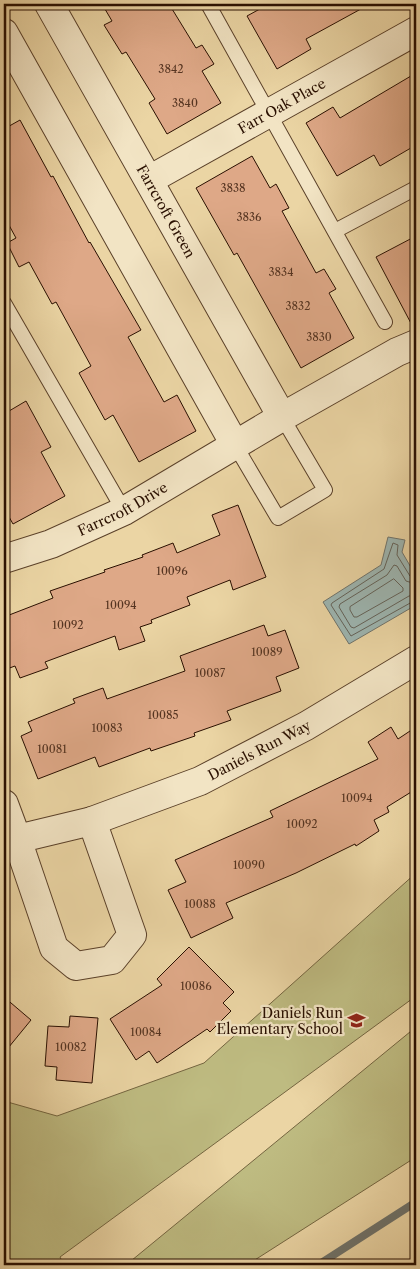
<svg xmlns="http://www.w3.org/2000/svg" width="420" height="1269" font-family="'Libre Caslon Text',serif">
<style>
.green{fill:#bebb81;stroke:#746540}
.water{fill:#9db6b2;stroke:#6f736b}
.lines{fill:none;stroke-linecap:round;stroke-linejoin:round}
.shore{stroke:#636259;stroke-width:1}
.stream{stroke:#6f736b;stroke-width:8}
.building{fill:#dea887;stroke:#290f00}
.service-casing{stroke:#5a4029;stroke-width:16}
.minor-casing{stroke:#5a4029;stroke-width:30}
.service{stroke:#f2e4c4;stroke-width:14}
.minor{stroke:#f2e4c4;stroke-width:28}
.labels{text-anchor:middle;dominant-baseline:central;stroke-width:4.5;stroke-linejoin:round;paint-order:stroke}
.number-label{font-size:11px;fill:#563522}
.street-label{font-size:14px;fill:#290f00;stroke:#f2e4c4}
.poi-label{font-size:14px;fill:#290f00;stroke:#f2e4c4;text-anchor:end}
</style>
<rect width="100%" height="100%" fill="#ebd5a4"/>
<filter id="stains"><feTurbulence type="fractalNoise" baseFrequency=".004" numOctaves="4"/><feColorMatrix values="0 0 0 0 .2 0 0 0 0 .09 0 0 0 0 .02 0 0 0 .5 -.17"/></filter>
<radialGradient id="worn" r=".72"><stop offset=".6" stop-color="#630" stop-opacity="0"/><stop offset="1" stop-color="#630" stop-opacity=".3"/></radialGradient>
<!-- green -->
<g class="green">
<polygon points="416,873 416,996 60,1257 64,1265 4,1265 4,1101 57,1116 204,1063"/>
<polygon points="416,1027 416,1157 247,1265 126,1265"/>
</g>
<!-- water -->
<polygon class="water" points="388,537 405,540 402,552 416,576 416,605 349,644 323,602 381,565"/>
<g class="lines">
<!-- shore -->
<g class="shore">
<polyline points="416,578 410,576 397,555 398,545 393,543 384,569 332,603 331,605 351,636 412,602 416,601"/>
<polygon points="394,579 403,588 403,591 357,617 354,617 350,610 350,607"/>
<polyline points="416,584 406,581 397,566 394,565 387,575 340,604 339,607 351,627 354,628 409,596 416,595"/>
</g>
<!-- stream -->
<polyline class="stream" points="318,1265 416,1202"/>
</g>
<!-- building -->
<g class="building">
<polygon points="102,4 169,4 196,48 202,45 214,64 202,71 221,103 167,134 149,103 155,99 126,52 122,54 104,25 112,21"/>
<polygon points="269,4 370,4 306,39 311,49 277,69 247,16"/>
<polygon points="416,73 416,145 380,166 374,155 337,176 306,123 333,107 340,118"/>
<polygon points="20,120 51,177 53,176 89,243 90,242 141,330 128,337 164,402 177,395 196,431 139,462 113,415 105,420 79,373 91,366 56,302 52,304 29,262 19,267 7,243 16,238 4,216 4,129"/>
<polygon points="252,156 270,188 276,184 289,208 282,211 316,273 324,269 336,289 329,293 354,338 301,368 237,253 234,255 196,188"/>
<polygon points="416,236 416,329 414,329 376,257"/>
<polygon points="26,401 51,447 41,452 65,496 13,524 4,508 4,414"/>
<polygon points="238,505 266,577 233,590 230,580 187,597 190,605 151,620 152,623 140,627 145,641 119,650 115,636 45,662 48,668 20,678 15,666 4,670 4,617 53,598 50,591 105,572 104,570 143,557 142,555 173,543 177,553 220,535 212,515"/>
<polygon points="264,625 268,636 285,630 299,668 276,677 281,691 227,711 231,720 194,733 195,736 151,751 150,748 99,767 95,757 38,779 21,736 32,731 28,722 75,703 73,699 103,688 107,699 185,671 180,656"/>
<polygon points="391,727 398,739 416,727 416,789 387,807 389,812 374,820 379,831 356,846 355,844 296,873 226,903 233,918 191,938 168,890 186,882 175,860 273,817 270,811 378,759 368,742"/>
<polygon points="189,947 234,992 223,1003 231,1011 210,1032 207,1029 157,1063 149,1051 136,1060 110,1019 162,985 157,979"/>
<polygon points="4,997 31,1020 4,1053"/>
<polygon points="70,1016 98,1018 92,1083 56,1080 57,1067 45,1066 48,1026 69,1027"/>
</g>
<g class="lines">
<defs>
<g id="service">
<polyline points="208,4 385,322"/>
<polyline points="335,231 416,188"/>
<polyline points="4,303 124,511"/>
<polyline points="235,445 278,518 325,490 282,417"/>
</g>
<g id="minor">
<path id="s1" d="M49,4L282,417"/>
<polyline points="4,33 235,445"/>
<path id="s2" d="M149,180L416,31"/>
<path id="s3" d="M4,559L51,544L124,511L282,417L397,352L416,344"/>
<polyline points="4,804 17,839 54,948 76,966 112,960 132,935 92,821"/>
<path id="s4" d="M17,839L92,821L200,781L306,726L416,660"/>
</g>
</defs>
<!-- service casing -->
<use href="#service" class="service-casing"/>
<!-- minor casing -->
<use href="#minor" class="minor-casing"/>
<!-- service -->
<use href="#service" class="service"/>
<!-- minor -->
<use href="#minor" class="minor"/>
</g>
<!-- icons -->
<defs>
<symbol id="school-bare" viewBox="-9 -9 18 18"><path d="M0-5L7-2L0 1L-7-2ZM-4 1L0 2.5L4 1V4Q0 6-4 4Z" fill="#8f2418" stroke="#f2e4c4" stroke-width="2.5" paint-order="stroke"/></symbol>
</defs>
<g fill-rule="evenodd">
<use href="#school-bare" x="344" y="1008" width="25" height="25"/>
</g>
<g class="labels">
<!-- number labels -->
<g class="number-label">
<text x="171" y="69">3842</text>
<text x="185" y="103">3840</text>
<text x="233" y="188">3838</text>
<text x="249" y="217">3836</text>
<text x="281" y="272">3834</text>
<text x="298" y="306">3832</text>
<text x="319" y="337">3830</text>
<text x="172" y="571">10096</text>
<text x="121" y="605">10094</text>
<text x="68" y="625">10092</text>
<text x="267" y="652">10089</text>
<text x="210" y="673">10087</text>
<text x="163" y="715">10085</text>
<text x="107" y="728">10083</text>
<text x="52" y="749">10081</text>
<text x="357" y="798">10094</text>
<text x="302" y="824">10092</text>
<text x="249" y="865">10090</text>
<text x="200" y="904">10088</text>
<text x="196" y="986">10086</text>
<text x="146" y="1032">10084</text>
<text x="71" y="1047">10082</text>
</g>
<!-- street labels -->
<g class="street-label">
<text stroke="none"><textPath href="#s2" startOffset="152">Farr Oak Place</textPath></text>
<text stroke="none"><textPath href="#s1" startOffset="238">Farrcroft Green</textPath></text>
<text stroke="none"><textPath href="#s3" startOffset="129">Farrcroft Drive</textPath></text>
<text stroke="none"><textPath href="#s4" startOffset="259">Daniels Run Way</textPath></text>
</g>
<!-- poi labels -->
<g class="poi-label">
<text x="343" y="1013">Daniels Run<tspan x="343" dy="16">Elementary School</tspan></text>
</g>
</g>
<!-- margin -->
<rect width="420" height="1269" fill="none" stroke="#ebd5a4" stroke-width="20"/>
<rect x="5" y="5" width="410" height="1259" fill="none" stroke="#290f00" stroke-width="2.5"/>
<rect x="10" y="10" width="400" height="1249" fill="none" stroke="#290f00"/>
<rect width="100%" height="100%" filter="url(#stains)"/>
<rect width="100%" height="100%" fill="url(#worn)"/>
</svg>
